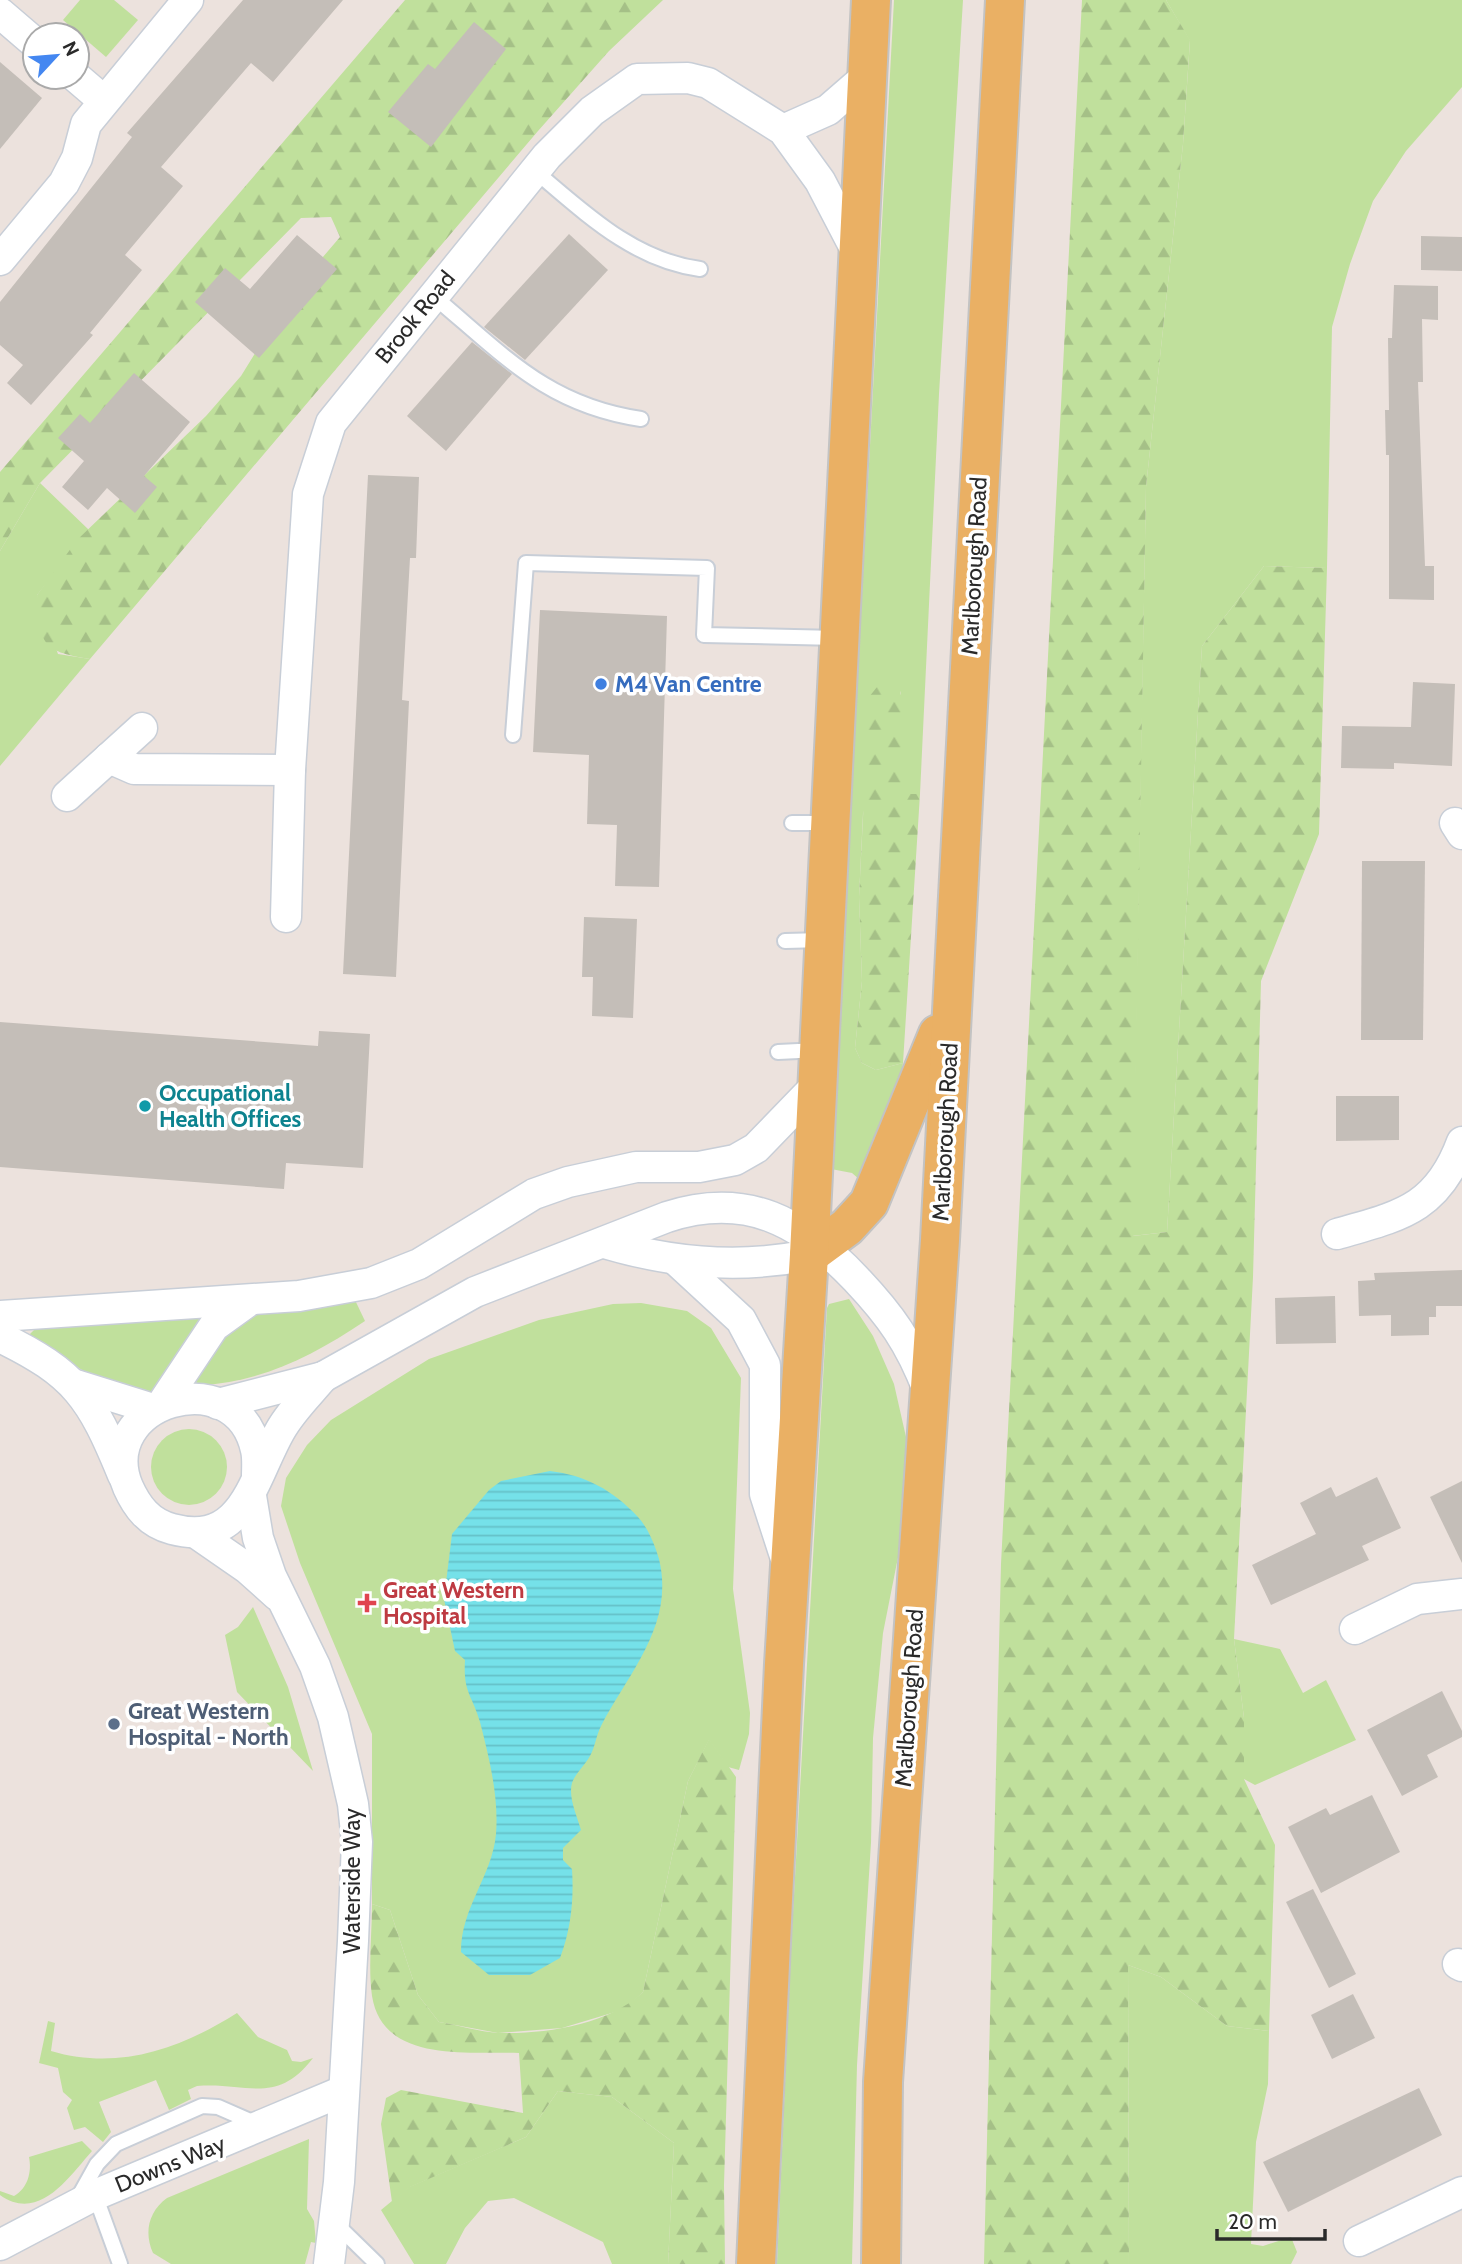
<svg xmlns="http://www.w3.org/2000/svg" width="1462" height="2264" font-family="Cabin,sans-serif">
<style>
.grass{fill:#c0e09c}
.forest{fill:url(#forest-firs)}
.water{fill:url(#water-rules)}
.building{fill:#c4beb8}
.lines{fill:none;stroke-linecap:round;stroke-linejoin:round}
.lane-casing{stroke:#c8ced7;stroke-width:18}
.street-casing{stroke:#c8ced7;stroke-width:33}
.primary-casing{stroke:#c3c3c3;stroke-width:42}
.lane{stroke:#fff;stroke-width:14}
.street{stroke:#fff;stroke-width:30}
.primary{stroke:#eab064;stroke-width:38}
.shop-dot{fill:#3f7fe0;stroke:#fff;stroke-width:2.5}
.culture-dot{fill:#0f9aa8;stroke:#fff;stroke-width:2.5}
.health-dot{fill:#e0444e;stroke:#fff;stroke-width:2.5}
.service-dot{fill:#5c6f8a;stroke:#fff;stroke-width:2.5}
.labels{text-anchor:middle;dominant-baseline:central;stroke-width:7;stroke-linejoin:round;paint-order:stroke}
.street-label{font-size:23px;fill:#2a2a2a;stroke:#fff}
.shop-label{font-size:23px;font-weight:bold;fill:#366cbe;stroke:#fff;text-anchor:start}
.culture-label{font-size:23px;font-weight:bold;fill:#0d838f;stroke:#fff;text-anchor:start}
.health-label{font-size:23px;font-weight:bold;fill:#be3a42;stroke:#fff;text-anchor:start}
.service-label{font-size:23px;font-weight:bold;fill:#4e5e75;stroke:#fff;text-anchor:start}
</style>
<defs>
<pattern id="forest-firs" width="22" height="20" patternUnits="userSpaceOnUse" patternTransform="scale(1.75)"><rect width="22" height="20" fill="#c0e09c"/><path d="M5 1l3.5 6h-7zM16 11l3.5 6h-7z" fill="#a5c087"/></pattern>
<pattern id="water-rules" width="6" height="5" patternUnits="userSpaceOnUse" patternTransform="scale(1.75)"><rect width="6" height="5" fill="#75e1e9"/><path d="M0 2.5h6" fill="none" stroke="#65c1c8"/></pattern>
</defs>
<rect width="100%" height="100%" fill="#ece2dd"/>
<!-- grass -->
<g class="grass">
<polygon points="80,0 114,0 138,20 106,57 63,20"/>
<polygon points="894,0 963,0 939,394 920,794 901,795 901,691 863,814 859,897 862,981 855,1048 862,1063 876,1070 903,1063 899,1090 859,1179 852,1173 831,1169"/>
<polygon points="1166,0 1462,0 1462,87 1406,151 1373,201 1350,264 1332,327 1327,568 1264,566 1202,646 1167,1232 1132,1236 1146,487 1183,144 1190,41"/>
<polygon points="40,483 89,530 37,595 58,654 90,659 0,766 0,551"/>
<path d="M354,1298L365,1321C314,1355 263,1382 201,1385L195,1382L222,1335L252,1312Z"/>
<polygon points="849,1299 873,1336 894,1384 906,1437 902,1537 883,1633 873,1738 871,1843 857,2065 852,2264 777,2264 791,1949 827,1308 829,1304"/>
<polygon points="641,1303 687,1311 711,1328 741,1378 733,1589 750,1713 749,1734 739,1770 728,1767 709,1740 688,1781 643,1992 625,2009 562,2028 498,2033 439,2022 418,1995 390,1910 372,1904 372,1734 300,1563 281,1506 286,1478 307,1445 331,1420 429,1359 539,1320 613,1304"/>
<polygon points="201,1317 202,1321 153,1392 88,1374 29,1335 36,1328"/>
<circle cx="189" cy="1467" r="38"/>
<polygon points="253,1607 288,1687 313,1771 237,1692 225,1635 238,1627"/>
<polygon points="1234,1639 1280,1649 1303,1693 1326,1680 1356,1740 1255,1785 1244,1779 1244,1718"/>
<polygon points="1128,1965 1161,1977 1227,2026 1269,2031 1268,2084 1256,2142 1251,2244 1263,2246 1291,2237 1297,2252 1291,2264 1129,2264"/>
<path d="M237,2013L258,2037L287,2050L292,2061L301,2062L313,2058C276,2106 248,2082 197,2086L188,2090L191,2099L169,2110L156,2080L99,2102L111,2132L103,2142L85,2127L74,2130L67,2108L72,2100L63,2092L58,2068L39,2063L48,2021L55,2023L51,2051C118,2071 180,2049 237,2013Z"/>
<polygon points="558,2091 612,2097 674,2143 668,2264 612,2264 603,2242 514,2198 488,2201 465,2228 446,2264 414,2264 381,2210 409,2187 526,2137"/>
<path d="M309,2139L307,2209L314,2221L316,2243L311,2242L305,2264H171L153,2253C144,2233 148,2212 167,2198Z"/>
<path d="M82,2141L92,2151C69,2177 39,2223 0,2195V2191L14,2196C28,2188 32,2172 29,2157Z"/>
</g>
<!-- forest -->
<g class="forest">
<path d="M405,0H663L609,51L538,131L90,659C39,651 41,643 37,595L77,540L206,416L241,376L293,292L340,237L331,217L301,218L40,483L0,551V472Z"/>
<polygon points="1082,0 1166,0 1190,40 1183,144 1146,487 1133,1236 1167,1232 1202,646 1264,566 1327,568 1319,834 1261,981 1253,1277 1234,1639 1244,1718 1244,1779 1275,1845 1269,2031 1227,2026 1161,1977 1128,1965 1129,2264 984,2264 1001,1564"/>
<path d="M893,680C912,697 902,768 901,794H920L903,1063L876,1070L862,1063L855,1048L862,981L859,897L869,697L881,682Z"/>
<path d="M709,1739L736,1777L724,2185L725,2264H668L674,2143L612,2097L558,2091L526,2137L410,2187L392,2202L381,2124L386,2098L401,2090L523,2113L519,2053C469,2051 383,2064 372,1996C368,1967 372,1934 372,1904L390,1910L418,1995L439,2022C458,2025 479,2032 499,2033C546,2034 608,2025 643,1992L688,1781Z"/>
</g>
<!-- water -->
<path class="water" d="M550,1471C585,1475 613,1490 638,1517C648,1528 655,1545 659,1559C675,1625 629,1672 601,1726C596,1736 595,1747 590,1756C585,1765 575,1774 572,1783C568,1797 577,1816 581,1830L563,1848V1860L572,1869C574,1900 571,1929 560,1958L530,1975H489L461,1952C461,1907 492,1877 496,1834C499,1797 489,1757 480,1722C472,1694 463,1693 465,1660L455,1651L444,1599L452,1534L489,1490L501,1481Z"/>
<!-- building -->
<g class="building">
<polygon points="243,0 343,0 273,82 251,63 161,167 183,186 125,255 142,270 90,333 93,335 31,405 7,383 23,365 0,345 0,302 132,137 127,133"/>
<polygon points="474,22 506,49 431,147 388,112 428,64 435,69"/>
<polygon points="0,62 42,98 0,149"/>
<polygon points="569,234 608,270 525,360 484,327"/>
<polygon points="297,235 337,269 259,358 195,302 225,268 250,289"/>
<polygon points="1421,236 1462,237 1462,271 1421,270"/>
<polygon points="1394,285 1438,286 1438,320 1422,319 1423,382 1418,382 1425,566 1434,566 1434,600 1389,599 1389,455 1386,455 1385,410 1389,410 1388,338 1392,338"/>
<polygon points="472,342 512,374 446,451 407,416"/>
<polygon points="134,373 190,422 144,476 157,487 135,513 107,488 88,510 62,487 84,461 58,438 80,414 90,423"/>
<polygon points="368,475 419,477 416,558 410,558 402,700 409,701 396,977 343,974"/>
<polygon points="540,610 667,616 659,887 615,886 617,825 587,824 589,755 533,752"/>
<polygon points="1413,682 1455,684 1452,766 1394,763 1394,769 1341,768 1342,726 1411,727"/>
<polygon points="1362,861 1425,861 1423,1040 1361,1040"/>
<polygon points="584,917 637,919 633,1018 592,1016 593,977 582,977"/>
<polygon points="0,1022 318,1046 319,1031 370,1034 363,1168 286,1163 284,1189 0,1167"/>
<polygon points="1336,1096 1399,1096 1399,1140 1336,1141"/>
<polygon points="1462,1270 1462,1306 1436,1306 1436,1317 1429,1317 1429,1335 1391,1336 1391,1315 1359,1316 1358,1281 1375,1280 1374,1273"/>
<polygon points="1335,1296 1336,1343 1276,1344 1275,1298"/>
<polygon points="1377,1477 1401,1528 1362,1546 1369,1560 1271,1605 1252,1565 1316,1534 1300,1503 1331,1487 1336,1497"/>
<polygon points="1462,1481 1462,1563 1430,1497"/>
<polygon points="1442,1691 1462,1731 1462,1737 1427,1755 1438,1777 1402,1796 1367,1730"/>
<polygon points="1372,1795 1400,1852 1321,1893 1288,1827 1326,1808 1330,1815"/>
<polygon points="1313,1889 1356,1974 1329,1988 1286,1902"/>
<polygon points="1353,1994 1375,2038 1332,2059 1311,2015"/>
<polygon points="1419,2088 1442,2135 1288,2212 1263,2162"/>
</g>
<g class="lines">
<defs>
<g id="lane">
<path d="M535,171C585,213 633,260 700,269"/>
<path d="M432,295C503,354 546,405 641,419"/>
<polyline points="513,735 526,563 707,568 704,635 838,638"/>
<polyline points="792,823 829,823"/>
<polyline points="785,941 823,940"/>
<polyline points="778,1052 819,1050"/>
<polyline points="95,2195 120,2264"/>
<polyline points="78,2198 97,2164 116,2144 202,2106 218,2107 259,2125"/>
<polyline points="336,2224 377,2264"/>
</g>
<g id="street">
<polyline points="0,13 35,43"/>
<polyline points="76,77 104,101"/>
<polyline points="783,130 828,110 866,77"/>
<polyline points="0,260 64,183 77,158 86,124 188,0"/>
<polyline points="109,758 134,769 290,770"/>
<polyline points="67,796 142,728"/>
<polyline points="1455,823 1462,834"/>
<polyline points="286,917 290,770 308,494 331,423 547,156 592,111 637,79 688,78 708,83 783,130 820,181 857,252"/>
<path d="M1337,1234C1399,1216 1437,1210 1462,1142"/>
<path d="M604,1243C671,1263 740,1269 809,1255"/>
<polyline points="677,1261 741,1320 765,1365 765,1494 786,1559"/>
<polyline points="0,1316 299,1296 371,1283 419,1264 534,1194 568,1182 636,1167 699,1167 735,1160 756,1148 816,1086"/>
<path d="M0,1337C76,1374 91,1397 123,1475"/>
<polyline points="76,1385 153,1409"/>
<polyline points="162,1404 214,1326 250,1300"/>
<path d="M218,1404L323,1377L475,1292L667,1217C747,1191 802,1222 856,1279C891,1316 910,1343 928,1390"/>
<path d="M257,1477C257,1468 258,1458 256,1450C236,1358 93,1403 128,1487C137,1507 149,1523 172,1529C244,1548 253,1478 280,1431C291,1411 308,1395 323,1377"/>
<polyline points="251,1496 258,1538 271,1576 315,1666 333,1717 353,1804 357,1842 353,1941 339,2182 329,2264"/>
<polyline points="196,1533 248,1569 277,1595"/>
<polyline points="1355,1629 1417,1599 1462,1594"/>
<polyline points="1458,1964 1462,1966"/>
<polyline points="1359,2241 1462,2192"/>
<polyline points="0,2245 95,2195 343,2091"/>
</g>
<g id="primary">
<polyline points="809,1255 847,1227 869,1203 938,1034"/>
<polyline points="756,2264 784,1664 809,1255 871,0"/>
<polyline points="881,2264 883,2082 940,1240 1005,0"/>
</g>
</defs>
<!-- lane casing -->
<use href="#lane" class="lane-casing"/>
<!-- street casing -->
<use href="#street" class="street-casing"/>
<!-- primary casing -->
<use href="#primary" class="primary-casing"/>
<!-- lane -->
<use href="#lane" class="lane"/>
<!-- street -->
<use href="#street" class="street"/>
<!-- primary -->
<use href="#primary" class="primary"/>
</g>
<!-- markers -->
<circle class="shop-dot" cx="601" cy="684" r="7"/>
<circle class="culture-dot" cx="145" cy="1106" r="7"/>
<path class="health-dot" d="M363.5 1592.5h7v7h7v7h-7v7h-7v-7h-7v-7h7z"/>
<circle class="service-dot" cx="114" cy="1724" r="7"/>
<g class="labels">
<!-- street labels -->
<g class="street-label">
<text transform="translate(415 317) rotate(-51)">Brook Road</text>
<text transform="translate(974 566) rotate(-87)">Marlborough Road</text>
<text transform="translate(945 1132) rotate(-87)">Marlborough Road</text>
<text transform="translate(909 1698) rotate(-86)">Marlborough Road</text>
<text transform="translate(352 1881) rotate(-90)">Waterside Way</text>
<text transform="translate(170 2164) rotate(-22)">Downs Way</text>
</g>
<!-- shop labels -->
<g class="shop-label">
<text x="615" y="684">M4 Van Centre</text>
</g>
<!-- culture labels -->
<g class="culture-label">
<text x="159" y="1093">Occupational<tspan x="159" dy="26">Health Offices</tspan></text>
</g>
<!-- health labels -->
<g class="health-label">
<text x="383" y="1590">Great Western<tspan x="383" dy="26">Hospital</tspan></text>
</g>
<!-- service labels -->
<g class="service-label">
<text x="128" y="1711">Great Western<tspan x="128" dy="26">Hospital - North</tspan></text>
</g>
</g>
<!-- north arrow -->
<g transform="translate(56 56) rotate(64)"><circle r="33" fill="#ffffff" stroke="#aaaaaa" stroke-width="2"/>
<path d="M0-5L12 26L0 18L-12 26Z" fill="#4487f1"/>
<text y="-10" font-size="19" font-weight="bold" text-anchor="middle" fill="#2a2a2a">N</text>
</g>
<!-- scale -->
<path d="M1217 2229v10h108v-10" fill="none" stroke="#2a2a2a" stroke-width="3.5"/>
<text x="1228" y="2229" font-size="21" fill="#2a2a2a" stroke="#ffffff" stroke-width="5" paint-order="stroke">20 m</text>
</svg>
